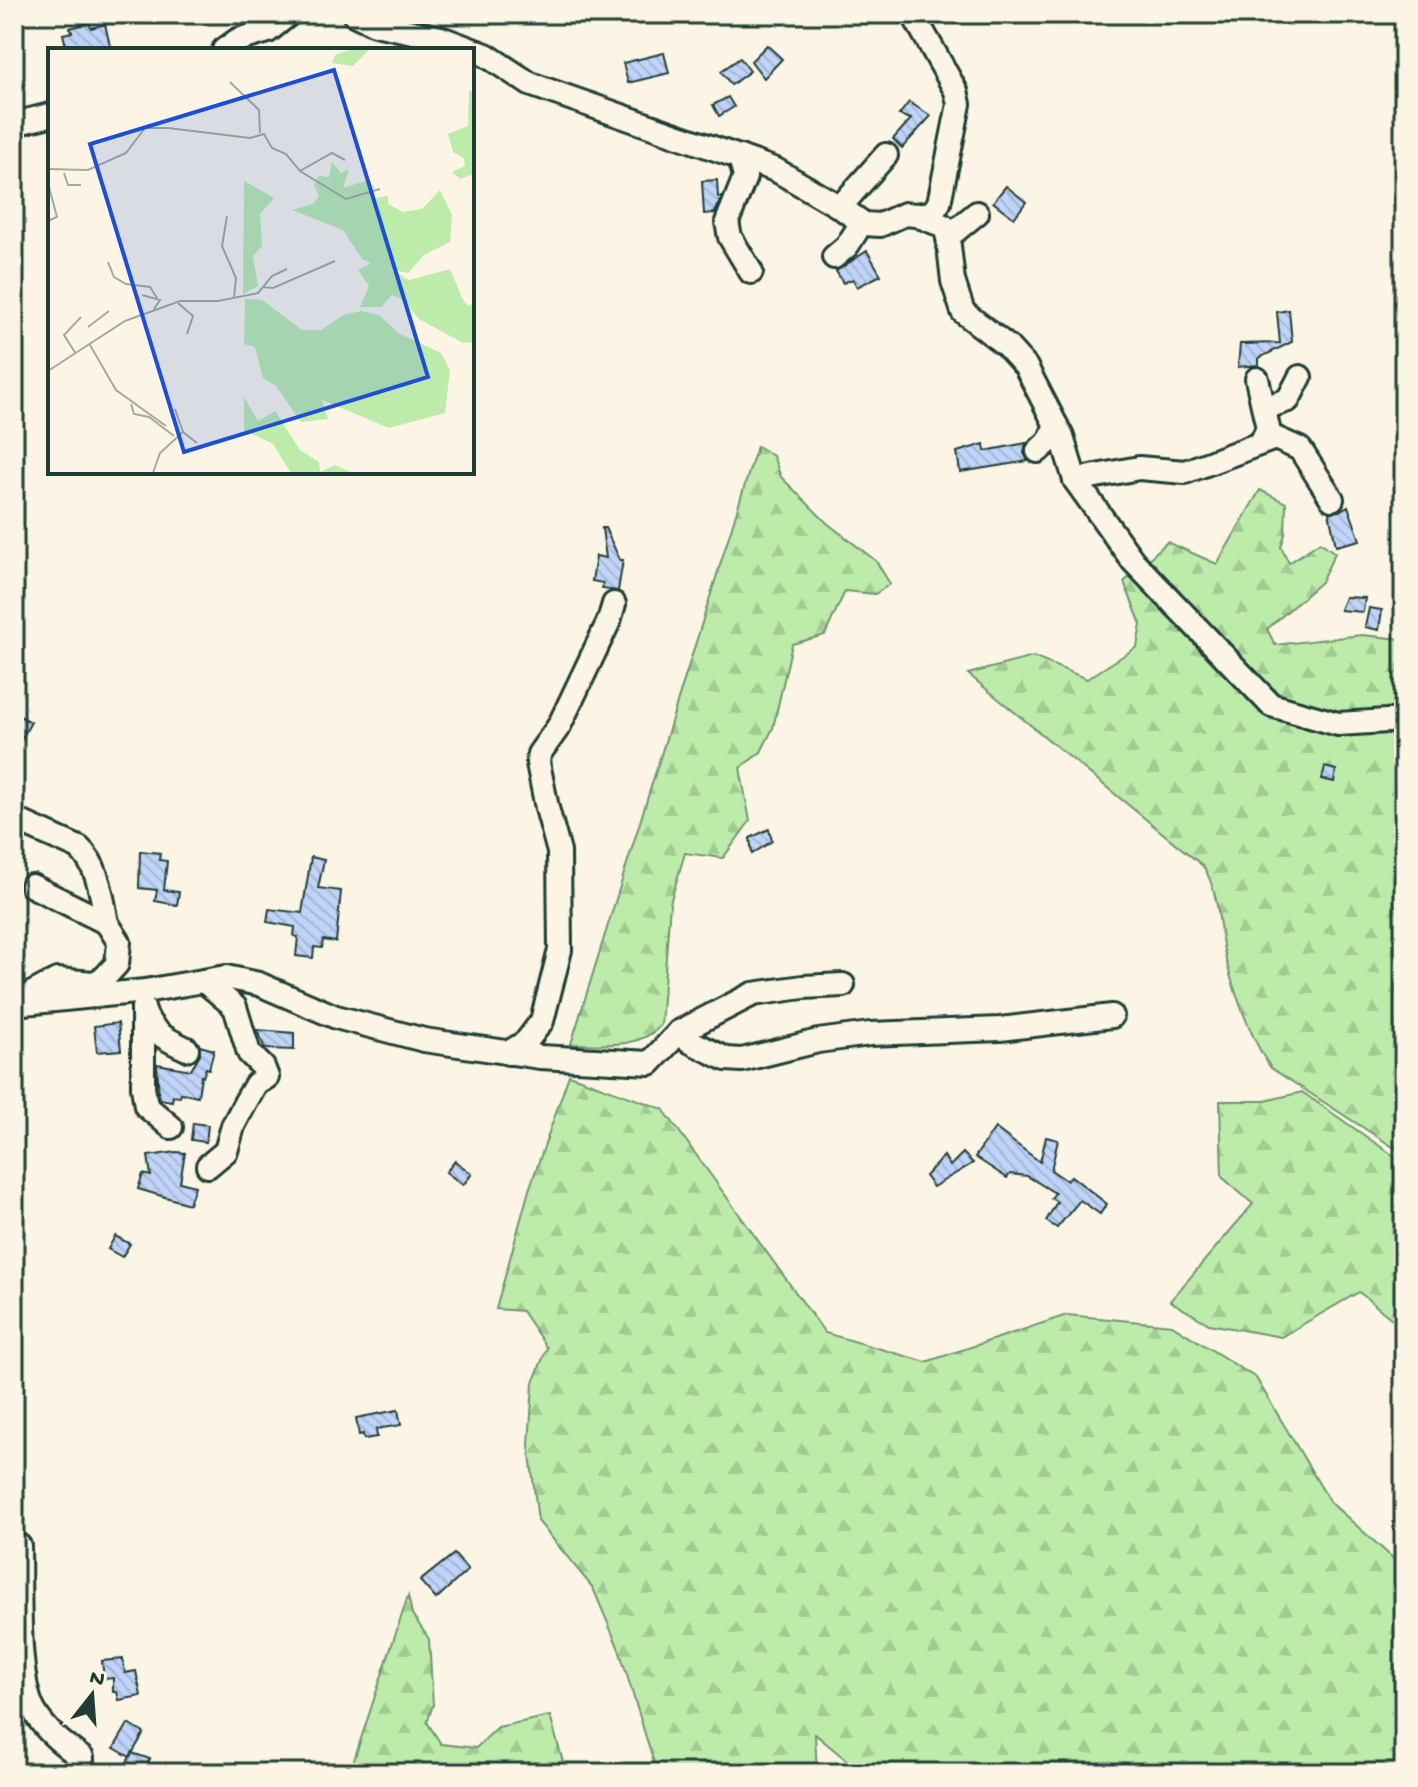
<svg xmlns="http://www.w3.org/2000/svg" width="1418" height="1787" font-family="'Gochi Hand',sans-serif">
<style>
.forest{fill:url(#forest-firs);stroke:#6e946f;stroke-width:2}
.building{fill:url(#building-back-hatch);stroke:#1f3d34;stroke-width:2}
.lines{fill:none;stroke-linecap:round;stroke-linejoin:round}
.minor-casing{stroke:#1f3d34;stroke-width:28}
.minor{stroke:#fcf5e5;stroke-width:22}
.inset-road{fill:none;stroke:#a4ab9e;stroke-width:2}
.view{fill:#1d4ed8;fill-opacity:0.15;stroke:#1d4ed8;stroke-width:4}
.inset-edge{fill:none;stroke:#1f3d34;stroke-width:4}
</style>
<defs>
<pattern id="forest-firs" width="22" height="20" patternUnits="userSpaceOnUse" patternTransform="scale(2)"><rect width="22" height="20" fill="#bdecaa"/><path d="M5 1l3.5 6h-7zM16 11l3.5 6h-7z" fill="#a2cb93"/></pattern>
<pattern id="building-back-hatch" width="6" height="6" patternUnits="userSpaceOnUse" patternTransform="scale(2)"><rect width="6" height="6" fill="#c0d3f8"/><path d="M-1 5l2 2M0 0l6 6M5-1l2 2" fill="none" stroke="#a5b6d5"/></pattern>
</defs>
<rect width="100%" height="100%" fill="#fcf5e5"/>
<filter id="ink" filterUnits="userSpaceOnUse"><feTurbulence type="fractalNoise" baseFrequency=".0125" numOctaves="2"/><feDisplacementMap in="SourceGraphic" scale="16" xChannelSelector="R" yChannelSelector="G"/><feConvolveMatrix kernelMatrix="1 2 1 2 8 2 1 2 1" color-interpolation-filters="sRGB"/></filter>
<g filter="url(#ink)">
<!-- forest -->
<g class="forest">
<path d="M757,446L773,456L781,477L827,523L876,561L890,584L875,594L845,591L825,635L792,644L773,728L761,752L740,768L750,821L723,858L685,853L670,903L661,1025C639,1050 601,1044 571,1044Z"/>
<path d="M1260,490L1286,503L1285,534L1281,547L1289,563L1320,542L1335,553L1321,582L1267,629L1275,645L1362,635L1401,639L1404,642V1154L1271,1068C1253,1043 1235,994 1227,964C1218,932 1221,894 1203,866L968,674L1033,657L1087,679L1137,647L1141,624L1124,582L1167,542L1217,564Z"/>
<polygon points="569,1075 663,1109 825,1333 926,1362 1067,1315 1172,1325 1256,1378 1330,1502 1404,1568 1404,1773 862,1773 815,1734 817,1773 657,1773 619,1649 593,1588 538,1521 529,1445 533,1383 547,1348 522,1311 496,1309 529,1190"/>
<polygon points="1302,1092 1404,1163 1404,1329 1359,1292 1281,1337 1209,1324 1170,1301 1253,1204 1222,1177 1220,1101 1265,1101"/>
<polygon points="408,1596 412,1614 429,1639 433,1705 427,1722 441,1744 476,1748 498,1727 550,1716 566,1773 357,1773 352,1766"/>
</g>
<!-- building -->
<g class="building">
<polygon points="89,23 91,28 105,24 111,50 67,50 63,34 72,32 70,28"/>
<polygon points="767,45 782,59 764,78 751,61"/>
<polygon points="664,53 669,73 628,83 623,63"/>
<polygon points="740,58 750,71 731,85 721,71"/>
<polygon points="728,97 734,107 719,116 713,105"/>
<polygon points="909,102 931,116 902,148 893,139 911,119 899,115"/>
<polygon points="717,180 718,197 722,197 715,213 704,214 702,181"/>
<polygon points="1006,186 1026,202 1014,218 993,202"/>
<polygon points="867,251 881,275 857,287 853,279 843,283 836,271"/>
<polygon points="1289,310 1292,342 1259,358 1259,365 1238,367 1240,344 1280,343 1277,312"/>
<polygon points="1026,443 1024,453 1028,461 960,472 957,452 984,444 985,451"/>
<polygon points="1348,506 1360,540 1336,546 1329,512 1339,511"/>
<polygon points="602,528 605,528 620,560 623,560 618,591 602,589 603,583 592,581 596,556 606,558"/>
<polygon points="1345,597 1365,598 1363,612 1340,610"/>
<polygon points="1369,608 1382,610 1379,630 1365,627"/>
<polygon points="14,713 31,722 14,753"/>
<polygon points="1325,767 1336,770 1334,782 1322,779"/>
<polygon points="769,829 772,841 752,854 750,838"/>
<polygon points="140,851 160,853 159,860 167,861 164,890 179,892 177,905 155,901 157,890 139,888"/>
<polygon points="311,857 324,860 318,888 341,891 336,942 323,940 322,948 314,947 313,958 296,956 298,937 294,936 295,927 267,922 269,909 302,913"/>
<polygon points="118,1023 121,1050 97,1052 94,1026"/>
<polygon points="257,1030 294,1033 294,1050 265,1049"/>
<polygon points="200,1046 214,1050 209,1069 206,1068 203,1077 201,1076 198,1096 181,1093 180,1097 173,1096 172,1101 159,1099 157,1064 191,1070 200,1054"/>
<polygon points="193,1123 208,1125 206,1142 191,1140"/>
<polygon points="995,1128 1040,1162 1046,1137 1058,1140 1051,1170 1067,1181 1071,1176 1107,1204 1100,1214 1080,1200 1057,1228 1046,1221 1057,1202 1051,1198 1055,1193 1027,1176 1010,1174 1007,1178 975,1157"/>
<polygon points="176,1152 185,1153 180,1182 195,1186 189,1204 138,1189 143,1174 151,1176 148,1156"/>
<polygon points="963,1153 973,1163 933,1187 925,1176 944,1156 950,1166"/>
<polygon points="455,1161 472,1174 463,1185 446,1172"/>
<polygon points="115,1236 130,1244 122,1257 108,1249"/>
<polygon points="398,1410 401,1425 376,1429 377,1437 364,1439 363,1434 359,1435 356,1418"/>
<polygon points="454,1554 468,1570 436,1599 420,1581"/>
<polygon points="123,1659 125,1673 136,1671 141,1696 119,1700 117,1692 113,1692 113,1678 104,1679 102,1661"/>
<polygon points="128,1724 144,1733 130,1757 114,1748"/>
<polygon points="132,1753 150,1759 142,1773 121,1773"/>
</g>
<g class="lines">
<defs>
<g id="minor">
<polyline points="354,14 375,24 441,38 486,55 530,84 776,170 840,207 864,224 880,225 905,214 916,215 944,226 948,237 953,281 963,312 1007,346 1026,367 1062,437 1075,480 1133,561 1271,705 1338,724 1404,720"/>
<polyline points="913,14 956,91 959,104 939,203 932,213 916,215"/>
<polyline points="224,50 238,40 268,31 289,14"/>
<polyline points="14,124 50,115"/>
<polyline points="740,157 745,177 727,222 730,237 751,272"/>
<polyline points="840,207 886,155"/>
<polyline points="948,237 977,213"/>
<polyline points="834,257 847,246 856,232"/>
<polyline points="1257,379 1268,428 1261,443"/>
<polyline points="1264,408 1288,400 1300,377"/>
<polyline points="1038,451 1049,441 1056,425"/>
<polyline points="1075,480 1139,468 1185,472 1275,438 1300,449 1332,499"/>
<path d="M14,819L79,848C99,866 102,898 107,923"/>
<polyline points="204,981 235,1007 249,1053 263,1067 267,1077 256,1084 245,1103 233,1126 226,1151 208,1166"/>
<polyline points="23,998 57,980 94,983 104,978 117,964 119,942 107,923 32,886"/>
<polyline points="14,1004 145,991 226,977 259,984 336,1017 424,1040 540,1057 650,1063 679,1032 753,994 803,987 843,985"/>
<polyline points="143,1008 143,1087 146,1106 171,1127"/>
<path d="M143,1009C151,1032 165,1039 187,1049"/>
<polyline points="679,1032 691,1042 726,1059 742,1060 818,1041 870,1034 1000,1029 1112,1016"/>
<polyline points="508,1053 526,1042 542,1021 560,950 559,852 547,808 538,763 539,754 559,726 609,621 614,604"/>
<path d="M19,1546C20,1586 16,1678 34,1711C45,1731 64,1745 82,1758"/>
</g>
</defs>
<!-- minor casing -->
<use href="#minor" class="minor-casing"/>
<!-- minor -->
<use href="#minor" class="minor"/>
</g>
</g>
<!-- overview -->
<g transform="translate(48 48)">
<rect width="426" height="426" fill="#fcf5e5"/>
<path d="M304,1H322L305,18L284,15L287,7ZM421,43L426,44V126L412,131L404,124L417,118L416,110L405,104L400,86L420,78ZM284,114L293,125L301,121L295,140L317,133L326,138V150L340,148V156L355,164L374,161L392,142L404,167L402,194L376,207L360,225L341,221L361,232L402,221L414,250L420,258L426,255V294L415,295L371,271L355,252L344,247L333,259H312L321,238L310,222L323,215L314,211L295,182L244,162L265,156L271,148L266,137L271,128L281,129ZM196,133L226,150L212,166L214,198L205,208L210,238L195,246ZM197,251L214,252L254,282H273L295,267L313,263L331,267L350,285L393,305L402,322L397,365L341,380L274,352L280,371L253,374L228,338L215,330L207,299L196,296ZM196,349L210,373L227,363L252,402L271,414L272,424L287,417L305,425H243L225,396L196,382Z" fill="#bdecaa"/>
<path class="inset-road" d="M182,34L211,62L212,85M0,121L40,122L78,105L97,80H120L202,90L216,86L224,100L238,106L252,123L298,151L332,141M252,123L284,105L297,112M16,125L20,137H33M0,135L9,169L0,173M179,168L174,198L188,230L186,250M60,214L66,229L78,236L102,239L109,250M214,239L225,240L287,213M94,247L112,252L106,261M130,255L145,268L139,286M40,279L61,263M42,297L68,342L118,378M28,306L16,287L33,269M0,323L77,273L132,253H170L210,245L224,228L239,221M83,356L86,366L101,369L126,388M127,361L135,384L149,395M105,425L112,405L135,384"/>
<path class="view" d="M286,22L380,329L136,404L42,96Z"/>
<rect width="426" height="426" class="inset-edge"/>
</g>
<!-- margin -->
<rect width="1418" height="1787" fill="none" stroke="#fcf5e5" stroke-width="48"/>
<rect x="24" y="24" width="1370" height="1739" fill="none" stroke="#1f3d34" stroke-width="3" filter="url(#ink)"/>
<!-- north arrow -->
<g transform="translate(92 1695) rotate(17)" stroke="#fcf5e5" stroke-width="6" paint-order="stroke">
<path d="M0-6L14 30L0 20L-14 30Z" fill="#1f3d34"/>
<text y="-12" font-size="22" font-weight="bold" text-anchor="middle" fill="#1f3d34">N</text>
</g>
</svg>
